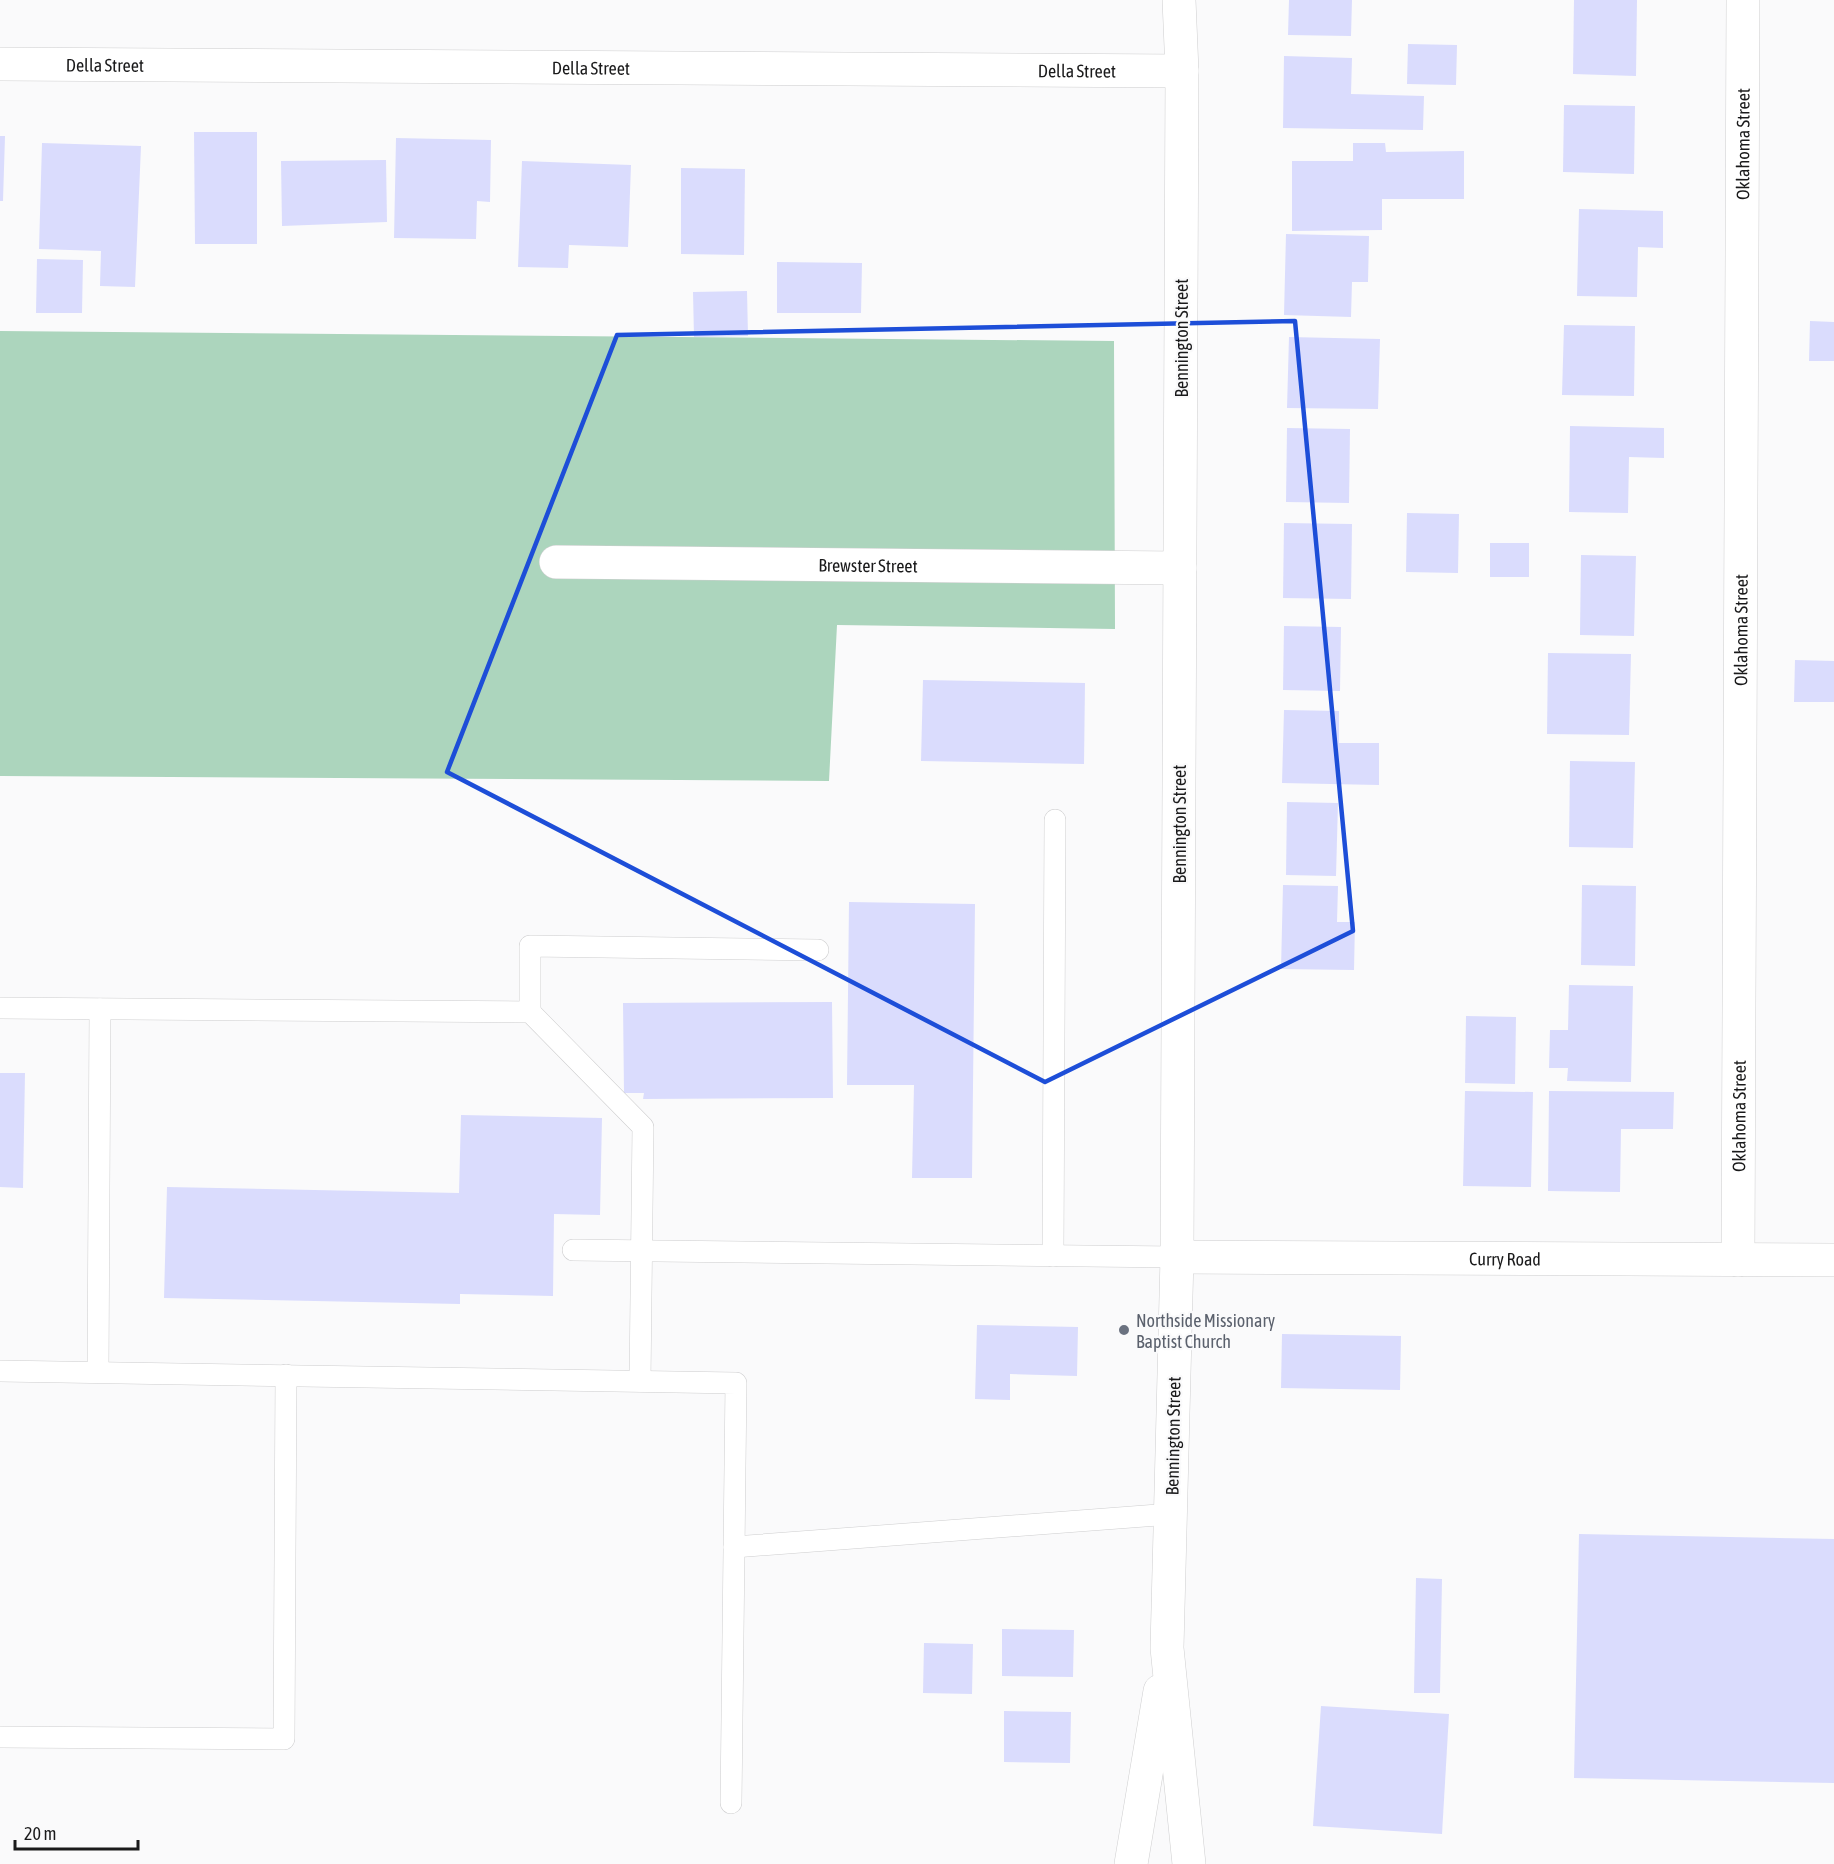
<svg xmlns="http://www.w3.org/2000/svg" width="1834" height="1864" font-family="'Asap Condensed',sans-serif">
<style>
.green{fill:#acd5bd}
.building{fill:#dadcfd}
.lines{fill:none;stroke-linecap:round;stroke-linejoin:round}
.service-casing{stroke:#cececf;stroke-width:22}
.minor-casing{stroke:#cececf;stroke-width:34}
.tertiary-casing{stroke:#cececf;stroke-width:34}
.service{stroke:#fff;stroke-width:21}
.minor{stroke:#fff;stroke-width:33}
.tertiary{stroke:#fff;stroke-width:33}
.marked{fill:none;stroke:#1d4ed8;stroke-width:4.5;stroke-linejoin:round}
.worship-dot{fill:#6b7280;stroke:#fafafb;stroke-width:2}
.labels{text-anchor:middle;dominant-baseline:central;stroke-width:4.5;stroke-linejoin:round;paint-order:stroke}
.street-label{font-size:18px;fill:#1a1a1b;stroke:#fafafb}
.worship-label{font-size:18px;fill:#5b616d;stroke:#fafafb;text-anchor:start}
</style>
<rect width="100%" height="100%" fill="#fafafb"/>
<!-- green -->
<polygon class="green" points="0,331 1114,341 1115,629 837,625 829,781 0,776"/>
<!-- building -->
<g class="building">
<polygon points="1289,0 1352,0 1351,36 1288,35"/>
<polygon points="1574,0 1637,0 1636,76 1573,74"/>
<polygon points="1408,44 1457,45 1456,85 1407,84"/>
<polygon points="1284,56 1352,58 1351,94 1424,96 1423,130 1283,128"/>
<polygon points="1564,105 1635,106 1634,174 1563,172"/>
<polygon points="194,132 257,132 257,244 195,244"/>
<polygon points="0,136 5,136 3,201 0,201"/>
<polygon points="396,138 491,140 490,202 477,201 476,239 394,238"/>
<polygon points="42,143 141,146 135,287 100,286 101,251 39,249"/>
<polygon points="1353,143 1385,143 1386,152 1464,151 1464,199 1382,199 1382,230 1292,231 1292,161 1353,161"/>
<polygon points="386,160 387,222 282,226 281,161"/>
<polygon points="522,161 631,165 628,247 569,245 568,268 518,267"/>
<polygon points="681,168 745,169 744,255 681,254"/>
<polygon points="1579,209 1663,211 1663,248 1638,247 1637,297 1577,296"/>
<polygon points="1286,234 1369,236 1368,282 1352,282 1351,317 1284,315"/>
<polygon points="37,259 83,260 82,313 36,313"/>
<polygon points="777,262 862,263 861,313 777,313"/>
<polygon points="747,291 748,336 694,337 693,292"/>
<polygon points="1810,321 1834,322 1834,361 1809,361"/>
<polygon points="1564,325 1635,326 1634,396 1562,395"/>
<polygon points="1289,337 1380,339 1378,409 1287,408"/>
<polygon points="1570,426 1664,428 1664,458 1629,457 1628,513 1569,512"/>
<polygon points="1287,428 1350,429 1349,503 1286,502"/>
<polygon points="1407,513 1459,514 1458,573 1406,572"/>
<polygon points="1284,523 1352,524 1351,599 1283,598"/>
<rect x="1490" y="543" width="39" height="34"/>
<polygon points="1581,555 1636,556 1634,636 1580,635"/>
<polygon points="1284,626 1341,627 1340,691 1283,690"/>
<polygon points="1548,653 1631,654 1629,735 1547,734"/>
<polygon points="1795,660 1834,661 1834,702 1794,702"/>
<polygon points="923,680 1085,683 1084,764 921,761"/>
<polygon points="1284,710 1339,711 1339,743 1379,743 1379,785 1282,783"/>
<polygon points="1570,761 1635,762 1633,848 1569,847"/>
<polygon points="1287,802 1338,803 1336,876 1286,875"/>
<polygon points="1283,885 1338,886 1337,922 1355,922 1354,970 1281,969"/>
<polygon points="1582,885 1636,886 1635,966 1581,965"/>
<polygon points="849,902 975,904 972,1178 912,1178 914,1085 847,1085"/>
<polygon points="1569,985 1633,986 1631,1082 1567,1081 1568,1068 1549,1068 1550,1030 1568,1030"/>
<polygon points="832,1002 833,1098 643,1099 644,1093 624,1093 623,1003"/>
<polygon points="1466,1016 1516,1017 1515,1084 1465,1083"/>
<polygon points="0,1073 25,1073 23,1188 0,1187"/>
<polygon points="1465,1091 1533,1092 1531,1187 1463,1186"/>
<polygon points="1549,1091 1674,1092 1673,1129 1621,1129 1620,1192 1548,1191"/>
<polygon points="461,1115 602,1118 600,1215 554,1214 553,1296 460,1294 460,1304 164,1298 167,1187 459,1193"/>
<polygon points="977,1325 1078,1327 1077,1376 1010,1374 1010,1400 975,1399"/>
<polygon points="1282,1334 1401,1336 1400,1390 1281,1388"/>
<polygon points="1579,1534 1834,1539 1834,1783 1574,1778"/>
<polygon points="1416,1578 1442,1579 1440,1693 1414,1693"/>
<polygon points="1002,1629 1074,1630 1073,1677 1002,1676"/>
<polygon points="924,1643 973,1644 972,1694 923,1693"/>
<polygon points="1321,1706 1449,1714 1442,1834 1313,1826"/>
<polygon points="1004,1711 1071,1712 1070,1763 1004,1762"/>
</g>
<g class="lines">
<defs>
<g id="service">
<polyline points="0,1008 530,1012 643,1127 640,1381"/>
<polyline points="530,1012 530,946 818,950"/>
<polyline points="573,1250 1177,1257"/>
<polyline points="1053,1256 1055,820"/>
<polyline points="0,1371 736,1383 731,1803"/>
<polyline points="98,1372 100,1009"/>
<polyline points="734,1547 1171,1514"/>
<polyline points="0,1737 284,1739 286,1375"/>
</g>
<g id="minor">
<path id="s1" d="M0,64L1182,71"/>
<path id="s2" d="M556,562L1180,568"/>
<path id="s3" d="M1177,1257L1834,1260"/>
<path id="s4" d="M1738,1260L1743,0"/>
</g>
<g id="tertiary">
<polyline points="1179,0 1182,71 1177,1257 1167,1648 1189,1864"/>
<polyline points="1131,1864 1160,1691"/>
</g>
</defs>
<!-- service casing -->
<use href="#service" class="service-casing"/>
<!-- minor casing -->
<use href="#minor" class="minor-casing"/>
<!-- tertiary casing -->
<use href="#tertiary" class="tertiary-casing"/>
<!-- service -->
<use href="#service" class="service"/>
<!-- minor -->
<use href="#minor" class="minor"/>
<!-- tertiary -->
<use href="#tertiary" class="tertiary"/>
</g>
<!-- marked area -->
<path class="marked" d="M1295,321L1353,931L1045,1082L447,772L617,335Z"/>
<!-- markers -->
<circle class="worship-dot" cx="1124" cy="1330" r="6"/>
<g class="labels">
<!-- street labels -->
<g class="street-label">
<text stroke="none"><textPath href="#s1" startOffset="105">Della Street</textPath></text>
<text stroke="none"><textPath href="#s1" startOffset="591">Della Street</textPath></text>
<text stroke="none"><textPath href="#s1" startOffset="1077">Della Street</textPath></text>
<text stroke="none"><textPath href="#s4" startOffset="1116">Oklahoma Street</textPath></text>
<text transform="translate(1181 338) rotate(-90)">Bennington Street</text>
<text stroke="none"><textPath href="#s2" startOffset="312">Brewster Street</textPath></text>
<text stroke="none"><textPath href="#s4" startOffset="630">Oklahoma Street</textPath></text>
<text transform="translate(1179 824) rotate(-90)">Bennington Street</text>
<text stroke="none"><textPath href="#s4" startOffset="144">Oklahoma Street</textPath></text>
<text stroke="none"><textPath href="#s3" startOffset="328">Curry Road</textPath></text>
<text transform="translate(1173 1436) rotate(-89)">Bennington Street</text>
</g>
<!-- worship labels -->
<g class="worship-label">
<text x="1136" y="1320">Northside Missionary<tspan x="1136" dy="21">Baptist Church</tspan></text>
</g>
</g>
<!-- scale -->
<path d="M15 1840v9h123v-9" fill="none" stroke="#1a1a1b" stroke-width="3"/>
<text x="24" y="1840" font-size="18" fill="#1a1a1b" stroke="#fafafb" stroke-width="4.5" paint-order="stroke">20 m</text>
</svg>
